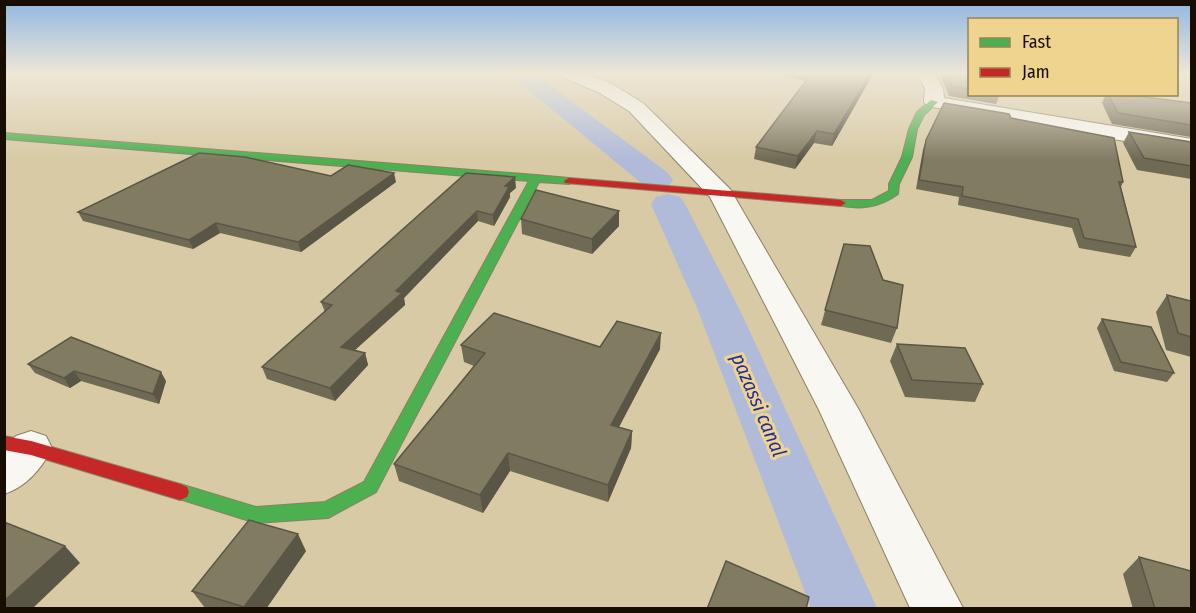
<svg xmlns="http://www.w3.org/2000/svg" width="1196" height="613" font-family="'Fira Sans Condensed',sans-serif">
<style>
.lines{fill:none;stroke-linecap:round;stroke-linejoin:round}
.canal{fill:#b0bbda;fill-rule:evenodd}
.street-casing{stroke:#8c8162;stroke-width:2}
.fast-casing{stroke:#8c8162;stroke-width:2}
.jam-casing{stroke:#8c8162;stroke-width:2}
.street{fill:#f9f7f2;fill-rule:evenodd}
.fast{fill:#4caf50;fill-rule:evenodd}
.jam{fill:#c62828;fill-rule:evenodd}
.wall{fill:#6f6a54}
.shaded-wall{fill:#5a5645}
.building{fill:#817b62;stroke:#5a5645;stroke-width:1.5}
.labels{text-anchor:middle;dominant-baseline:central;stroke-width:6;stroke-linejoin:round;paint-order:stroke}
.water-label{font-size:20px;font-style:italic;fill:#212e9f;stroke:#eed48f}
</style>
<rect width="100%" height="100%" fill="#d8caa5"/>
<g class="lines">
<!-- canal -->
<g class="canal">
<polygon points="509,74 535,74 668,173 673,180 668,187 657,189 646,187"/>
<polygon points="668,194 680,197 685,204 739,308 877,608 811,608 697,308 651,204 656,197"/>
</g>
<defs>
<g id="street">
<polygon points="561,74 587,74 612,84 643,103 730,189 859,410 963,608 910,608 819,410 710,197 629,111 598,92 564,78"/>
<polygon points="917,74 935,74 943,88 944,98 1192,139 1192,153 927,106 924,102 925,88"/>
<path d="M31,431L46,436L52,448C42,468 26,487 4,494V448L16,436Z"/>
</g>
<g id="fast">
<path d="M931,100L938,102L924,115L917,129L912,157L899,184L898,194C879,208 860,210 837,205L836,203L841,200H872L889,191V184L902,157L909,129L917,112Z"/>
<polygon points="4,133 536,175 569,178 574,181 569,184 539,182 376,492 328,518 256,523 173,497 171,492 173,487 180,484 256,507 325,502 364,482 529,181 4,139"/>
</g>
<g id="jam">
<polygon points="569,178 841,200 846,203 841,206 565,183 564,181"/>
<polygon points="4,436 31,441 180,484 187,487 189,492 187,497 180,500 31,455 4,450"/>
</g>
</defs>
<!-- street casing -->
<use href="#street" class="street-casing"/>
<!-- fast casing -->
<use href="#fast" class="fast-casing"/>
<!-- jam casing -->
<use href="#jam" class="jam-casing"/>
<!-- street -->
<use href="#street" class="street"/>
<!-- fast -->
<use href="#fast" class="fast"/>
<!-- jam -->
<use href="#jam" class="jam"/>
</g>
<!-- wall -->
<g class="wall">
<polygon points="772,74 873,74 832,146 814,143 795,169 754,159 756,147 806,81"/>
<polygon points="940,74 969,74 969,94 1000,94 996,104 949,96"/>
<polygon points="1106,94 1122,94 1191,103 1191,137 1112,124 1102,103"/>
<polygon points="1129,132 1191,142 1191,179 1137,170 1123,143"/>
<polygon points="926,140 1123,182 1121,187 1136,247 1130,257 1079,248 1072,228 958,205 959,197 916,189 923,149"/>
<polygon points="331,176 396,182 301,252 220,233 193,249 83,221 78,212"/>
<polygon points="516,188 510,193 510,197 494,226 478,221 404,298 405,305 355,350 365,353 368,365 335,401 267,379 262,367 325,312 321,302"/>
<polygon points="521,219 619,226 592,254 522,234"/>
<polygon points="844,244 897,328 891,343 821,325"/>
<polygon points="1167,295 1191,301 1191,357 1166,350 1156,312"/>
<polygon points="1102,319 1174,373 1167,382 1114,371 1097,328"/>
<polygon points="897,344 983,384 975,402 905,397 890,361"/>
<polygon points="461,345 600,347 660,349 619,427 632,431 631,448 608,502 510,471 483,513 399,481 394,464 474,366 464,362"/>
<polygon points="28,364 166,381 159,404 81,381 70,388 35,373"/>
<polygon points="306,551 266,609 207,609 205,608 192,591"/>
<polygon points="1139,557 1191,609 1133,609 1123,574"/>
</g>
<!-- shaded-wall -->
<g class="shaded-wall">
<polygon points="870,74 873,74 832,146 834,134"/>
<polygon points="817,131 814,143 795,169 798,156"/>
<polygon points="394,173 396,182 301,252 298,242"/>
<polygon points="515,177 516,188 510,193 510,197 494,226 493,215 505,186"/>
<polygon points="477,211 478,221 404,298 405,305 345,359 341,347"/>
<polygon points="619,211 619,226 592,254 592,239"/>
<polygon points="216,223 220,233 193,249 189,240"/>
<polygon points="661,333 660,349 611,442 611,425"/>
<polygon points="365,353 368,365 335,401 330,388"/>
<polygon points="74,371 81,381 70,388 64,378"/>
<polygon points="161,372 166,381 159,404 153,394"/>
<polygon points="632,431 631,448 608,502 608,485"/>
<polygon points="508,453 510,471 483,513 480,495"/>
<polygon points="298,534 306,551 266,609 245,609 244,607"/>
<polygon points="65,546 80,563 32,609 4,609 4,601"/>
</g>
<!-- building -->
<g class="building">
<polygon points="811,74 870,74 834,134 817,131 798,156 756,147"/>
<polygon points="947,74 969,74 969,89 952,86"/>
<polygon points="1108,94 1122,94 1191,103 1191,125 1118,113"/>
<polygon points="944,103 1009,114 1011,118 1114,138 1123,182 1119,182 1136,247 1084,238 1078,219 962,196 963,187 919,180 926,140"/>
<polygon points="1129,132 1191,142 1191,166 1144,158"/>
<polygon points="199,153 245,157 331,176 348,165 394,173 298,242 216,223 189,240 78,212"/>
<polygon points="466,173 515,177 505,186 509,187 493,215 477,211 396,291 402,293 341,347 365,353 330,388 262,367 332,305 321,302"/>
<polygon points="536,190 619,211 592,239 521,219"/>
<polygon points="844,244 870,246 883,280 903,285 897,328 825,310"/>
<polygon points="1167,295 1191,301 1191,337 1178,333"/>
<polygon points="494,313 600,347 617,321 661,333 611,425 632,431 608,485 508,453 480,495 394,464 485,353 461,345"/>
<polygon points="1102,319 1151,327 1174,373 1121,362"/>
<polygon points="71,337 161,372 153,394 74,371 64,378 28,364"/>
<polygon points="897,344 965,348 983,384 912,380"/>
<polygon points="249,520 298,534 244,607 192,591"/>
<polygon points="4,522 65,546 4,601"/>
<polygon points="1139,557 1191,571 1191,609 1155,609"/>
<polygon points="726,561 809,597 806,609 707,609"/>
</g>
<!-- sky -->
<linearGradient id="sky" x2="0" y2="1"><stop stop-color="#91b7e2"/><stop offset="0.46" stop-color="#ede7d6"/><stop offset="1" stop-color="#ede7d6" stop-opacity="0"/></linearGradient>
<rect width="1196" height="160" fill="url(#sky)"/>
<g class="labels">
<!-- water labels -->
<g class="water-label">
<text transform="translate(759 405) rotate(67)">pazassi canal</text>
</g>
</g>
<!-- border -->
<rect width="1196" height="613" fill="none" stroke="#170d00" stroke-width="12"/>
<!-- legend -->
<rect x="968" y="18" width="210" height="78" fill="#eed48f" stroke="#988456" stroke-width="1.5"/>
<rect x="980" y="38" width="30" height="9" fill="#4caf50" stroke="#988456" stroke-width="1.5"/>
<text x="1022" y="48" font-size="18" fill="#170d00">Fast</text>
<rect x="980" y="68" width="30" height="9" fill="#c62828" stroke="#988456" stroke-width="1.5"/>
<text x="1022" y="78" font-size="18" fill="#170d00">Jam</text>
</svg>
